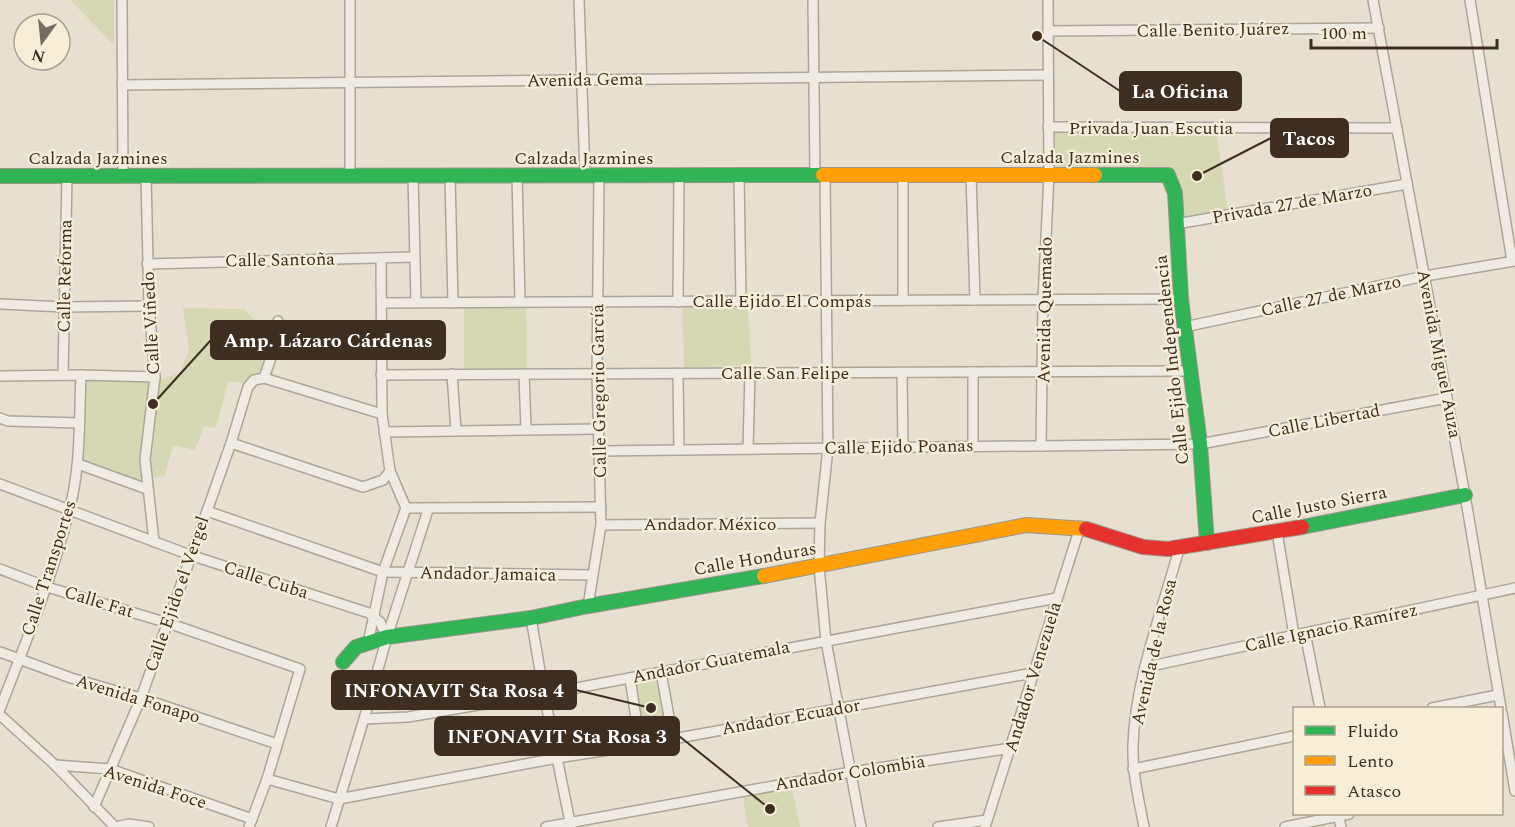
<svg xmlns="http://www.w3.org/2000/svg" width="1515" height="827" font-family="Spectral,serif">
<style>
.green{fill:#d6d7b3}
.lines{fill:none;stroke-linecap:round;stroke-linejoin:round}
.street-casing{stroke:#ada599;stroke-width:12}
.fast-casing{stroke:#9c958a;stroke-width:16}
.slow-casing{stroke:#9c958a;stroke-width:16}
.jam-casing{stroke:#9c958a;stroke-width:16}
.street{stroke:#efebe3;stroke-width:9}
.fast{stroke:#30b455;stroke-width:14}
.slow{stroke:#ff9f0a;stroke-width:14}
.jam{stroke:#e5322d;stroke-width:14}
.labels{text-anchor:middle;dominant-baseline:central;stroke-width:4.5;stroke-linejoin:round;paint-order:stroke}
.street-label{font-size:18px;fill:#3d2e20;stroke:#f7eed8}
.leader{fill:none;stroke:#3d2e20;stroke-width:2}
.callout-dot{fill:#3d2e20;stroke:#f7eed8;stroke-width:2}
.callout{fill:#3d2e20;stroke:#3d2e20;stroke-width:2}
.callout-label{font-size:20px;text-anchor:middle;font-weight:bold;fill:#fff}
</style>
<rect width="100%" height="100%" fill="#e7e0d1"/>
<!-- green -->
<g class="green">
<polygon points="70,0 114,0 114,45"/>
<polygon points="1053,131 1217,135 1228,212 1178,221 1160,169 1149,167 1052,170"/>
<polygon points="748,304 751,365 684,368 682,307"/>
<polygon points="183,308 244,309 255,321 256,339 271,346 259,373 250,376 245,383 228,381 216,428 204,426 195,450 173,445 165,475 139,481 82,460 85,379 160,380 180,373 189,349"/>
<polygon points="464,308 526,308 527,373 464,374"/>
<polygon points="661,672 673,739 640,745 630,678"/>
<polygon points="791,783 800,827 748,827 742,792"/>
</g>
<g class="lines">
<defs>
<g id="street">
<polyline points="122,0 123,176"/>
<polyline points="350,0 350,176"/>
<polyline points="579,0 585,175"/>
<polyline points="813,0 815,175"/>
<polyline points="1373,0 1465,495 1501,708"/>
<polyline points="1470,0 1512,261"/>
<polyline points="1048,31 1379,28"/>
<polyline points="122,85 1048,75"/>
<polyline points="1048,127 1397,128"/>
<polyline points="739,175 741,301"/>
<polyline points="825,175 828,448 820,523 819,566 826,641 861,827"/>
<polyline points="903,175 903,300"/>
<polyline points="971,175 975,300"/>
<polyline points="146,176 149,306 155,377 145,459 154,542"/>
<polyline points="413,176 416,303"/>
<polyline points="450,176 453,303"/>
<polyline points="517,176 520,302"/>
<polyline points="1176,224 1407,184"/>
<polyline points="381,258 382,414 390,471 406,508"/>
<polyline points="147,264 413,257"/>
<polyline points="678,302 679,175"/>
<polyline points="383,303 1181,299"/>
<polyline points="0,304 64,307 149,306"/>
<polyline points="1184,327 1425,276 1515,261"/>
<polyline points="973,372 973,446"/>
<polyline points="902,373 903,447"/>
<polyline points="452,374 456,431"/>
<polyline points="524,374 526,430"/>
<polyline points="678,374 679,450"/>
<polyline points="63,375 67,176"/>
<polyline points="381,375 1189,371"/>
<polyline points="0,376 81,375 155,377"/>
<polyline points="264,378 277,340 278,321"/>
<polyline points="0,418 8,421 79,423"/>
<polyline points="384,432 598,429"/>
<polyline points="231,443 363,487 383,480 390,471"/>
<polyline points="1041,446 1043,300 1049,175 1048,0"/>
<polyline points="748,449 750,373"/>
<polyline points="598,451 1200,444 1447,398"/>
<polyline points="78,464 147,489"/>
<polyline points="0,484 190,555 369,613 380,622 387,637"/>
<polyline points="406,508 601,507"/>
<polyline points="207,511 383,572 592,575"/>
<polyline points="601,525 820,523"/>
<polyline points="1277,532 1294,635"/>
<polyline points="0,569 47,587 168,623 300,669 267,779 249,827"/>
<polyline points="588,606 601,525 597,374 599,176"/>
<polyline points="531,618 544,694 571,827"/>
<polyline points="1305,633 1320,708"/>
<polyline points="368,643 383,572 406,508"/>
<polyline points="0,652 71,678 141,698 277,744"/>
<polyline points="1146,667 1515,588"/>
<polyline points="661,672 673,739"/>
<polyline points="630,678 640,745"/>
<polyline points="1432,708 1498,695"/>
<path d="M0,709C25,644 52,579 69,511C81,467 79,420 81,375"/>
<polyline points="1502,713 1515,791"/>
<polyline points="0,715 55,765 115,827 129,824 149,827"/>
<polyline points="364,719 408,717 544,694 1057,598"/>
<polyline points="55,765 110,769 252,819"/>
<polyline points="1133,769 1294,736"/>
<polyline points="267,779 339,799 557,758 640,745 1033,673"/>
<polyline points="94,807 141,698 231,443 248,387 254,380 264,378 382,414"/>
<polyline points="1338,814 1341,827"/>
<polyline points="331,827 364,719 387,637 428,510"/>
<polyline points="546,827 851,772 1012,748"/>
<polyline points="938,827 987,820"/>
<polyline points="985,827 1080,527"/>
<path d="M1144,827C1139,800 1132,773 1133,745C1135,680 1162,611 1179,549"/>
<polyline points="1285,827 1349,814"/>
</g>
<g id="fast">
<polyline points="1095,175 1168,175 1175,193 1181,299 1200,444 1207,543"/>
<polyline points="0,176 823,175"/>
<polyline points="1302,527 1465,495"/>
<polyline points="343,662 356,647 387,637 531,618 588,606 764,576"/>
</g>
<g id="slow">
<polyline points="823,175 1095,175"/>
<polyline points="764,576 1026,525 1086,529"/>
</g>
<polyline id="jam" points="1086,529 1143,547 1168,549 1302,527"/>
</defs>
<!-- street casing -->
<use href="#street" class="street-casing"/>
<!-- fast casing -->
<use href="#fast" class="fast-casing"/>
<!-- slow casing -->
<use href="#slow" class="slow-casing"/>
<!-- jam casing -->
<use href="#jam" class="jam-casing"/>
<!-- street -->
<use href="#street" class="street"/>
<!-- fast -->
<use href="#fast" class="fast"/>
<!-- slow -->
<use href="#slow" class="slow"/>
<!-- jam -->
<use href="#jam" class="jam"/>
</g>
<g class="labels">
<!-- street labels -->
<g class="street-label">
<text transform="translate(1213 30) rotate(-1)">Calle Benito Juárez</text>
<text transform="translate(585 80) rotate(-1)">Avenida Gema</text>
<text x="1151" y="128">Privada Juan Escutia</text>
<text x="1070" y="157">Calzada Jazmines</text>
<text x="98" y="158">Calzada Jazmines</text>
<text x="584" y="158">Calzada Jazmines</text>
<text transform="translate(1292 204) rotate(-10)">Privada 27 de Marzo</text>
<text transform="translate(280 260) rotate(-1)">Calle Santoña</text>
<text transform="translate(65 276) rotate(-89)">Calle Reforma</text>
<text transform="translate(1331 296) rotate(-12)">Calle 27 de Marzo</text>
<text x="782" y="301">Calle Ejido El Compás</text>
<text transform="translate(1045 310) rotate(-89)">Avenida Quemado</text>
<text transform="translate(151 323) rotate(-93)">Calle Viñedo</text>
<text transform="translate(1439 354) rotate(79)">Avenida Miguel Auza</text>
<text transform="translate(1172 360) rotate(-96)">Calle Ejido Independencia</text>
<text x="785" y="373">Calle San Felipe</text>
<text transform="translate(599 391) rotate(-91)">Calle Gregorio García</text>
<text transform="translate(1324 421) rotate(-11)">Calle Libertad</text>
<text transform="translate(899 447) rotate(-1)">Calle Ejido Poanas</text>
<text transform="translate(1319 505) rotate(-11)">Calle Justo Sierra</text>
<text x="710" y="524">Andador México</text>
<text transform="translate(755 559) rotate(-10)">Calle Honduras</text>
<text transform="translate(49 568) rotate(-72)">Calle Transportes</text>
<text transform="translate(488 574) rotate(1)">Andador Jamaica</text>
<text transform="translate(266 580) rotate(18)">Calle Cuba</text>
<text transform="translate(177 594) rotate(-71)">Calle Ejido el Vergel</text>
<text transform="translate(99 602) rotate(17)">Calle Fat</text>
<text transform="translate(1331 628) rotate(-12)">Calle Ignacio Ramírez</text>
<text transform="translate(1154 652) rotate(-77)">Avenida de la Rosa</text>
<text transform="translate(711 662) rotate(-11)">Andador Guatemala</text>
<text transform="translate(1033 677) rotate(-73)">Andador Venezuela</text>
<text transform="translate(138 699) rotate(17)">Avenida Fonapo</text>
<text transform="translate(791 717) rotate(-10)">Andador Ecuador</text>
<text transform="translate(850 773) rotate(-9)">Andador Colombia</text>
<text transform="translate(155 787) rotate(18)">Avenida Foce</text>
</g>
</g>
<!-- callouts -->
<path class="leader" d="M1037 36L1120 91M1197 176L1271 138M153 404L211 340M651 708L576 690M770 809L679 736"/>
<g class="callout-dot">
<circle cx="1037" cy="36" r="6"/>
<circle cx="1197" cy="176" r="6"/>
<circle cx="153" cy="404" r="6"/>
<circle cx="651" cy="708" r="6"/>
<circle cx="770" cy="809" r="6"/>
</g>
<g class="callout">
<rect x="1120" y="72" width="121" height="38" rx="6"/>
<rect x="1271" y="119" width="77" height="38" rx="6"/>
<rect x="211" y="321" width="234" height="38" rx="6"/>
<rect x="332" y="671" width="244" height="38" rx="6"/>
<rect x="435" y="717" width="244" height="38" rx="6"/>
</g>
<g class="callout-label">
<text x="1180" y="98">La Oficina</text>
<text x="1309" y="145">Tacos</text>
<text x="328" y="347">Amp. Lázaro Cárdenas</text>
<text x="454" y="697">INFONAVIT Sta Rosa 4</text>
<text x="557" y="743">INFONAVIT Sta Rosa 3</text>
</g>
<!-- legend -->
<rect x="1293" y="707" width="210" height="108" fill="#f7eed8" stroke="#ada18e" stroke-width="1.5"/>
<rect x="1305" y="726" width="30" height="9" fill="#30b455" stroke="#ada18e" stroke-width="1.5"/>
<text x="1347" y="737" font-size="18" fill="#3d2e20">Fluido</text>
<rect x="1305" y="756" width="30" height="9" fill="#ff9f0a" stroke="#ada18e" stroke-width="1.5"/>
<text x="1347" y="767" font-size="18" fill="#3d2e20">Lento</text>
<rect x="1305" y="786" width="30" height="9" fill="#e5322d" stroke="#ada18e" stroke-width="1.5"/>
<text x="1347" y="797" font-size="18" fill="#3d2e20">Atasco</text>
<!-- north arrow -->
<g transform="translate(42 42) rotate(195)"><circle r="28" fill="#f7eed8" stroke="#ada18e" stroke-width="1.5"/>
<path d="M0-4.5L10 22L0 15L-10 22Z" fill="#786c5e"/>
<text y="-9" font-size="16" font-weight="bold" text-anchor="middle" fill="#3d2e20">N</text>
</g>
<!-- scale -->
<path d="M1311 39v9h186v-9" fill="none" stroke="#3d2e20" stroke-width="3"/>
<text x="1320" y="39" font-size="18" fill="#3d2e20" stroke="#f7eed8" stroke-width="4.5" paint-order="stroke">100 m</text>
</svg>
